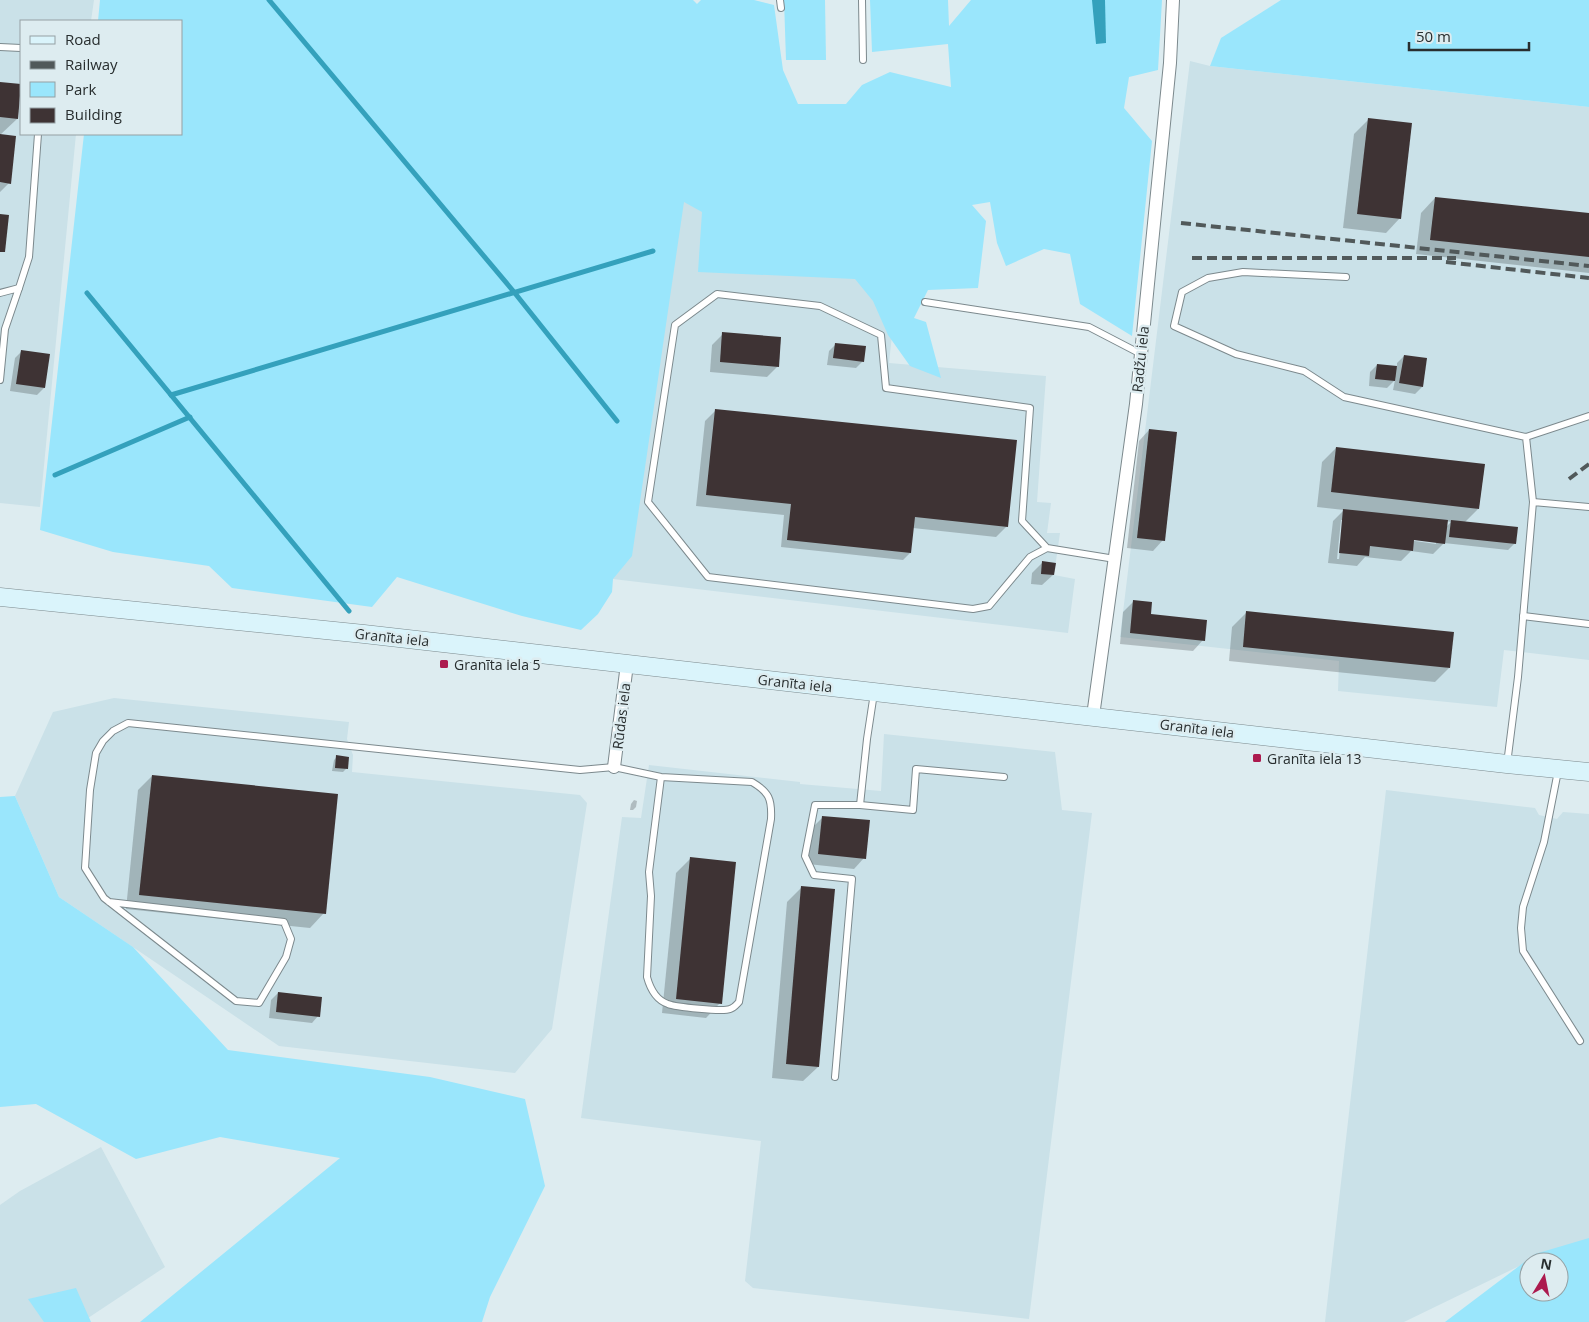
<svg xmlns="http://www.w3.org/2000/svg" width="1589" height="1322" font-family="'Open Sans',sans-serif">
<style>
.built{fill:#cae1e8}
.green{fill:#9ae6fc;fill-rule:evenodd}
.water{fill:#34a1bc}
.shadow{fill:#0003;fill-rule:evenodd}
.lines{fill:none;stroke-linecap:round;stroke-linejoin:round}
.stream{stroke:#34a1bc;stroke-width:5}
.building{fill:#3e3334}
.service-casing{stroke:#7c898d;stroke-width:8}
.minor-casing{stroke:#7c898d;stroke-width:14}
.secondary-casing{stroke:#7c898d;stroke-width:19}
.service{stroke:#fff;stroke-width:6}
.minor{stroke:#fff;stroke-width:12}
.secondary{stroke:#daf4fb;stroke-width:18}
.rail{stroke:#51595a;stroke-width:4;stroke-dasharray:10 5;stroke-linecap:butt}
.poi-dot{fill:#ac1a4e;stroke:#ddecf0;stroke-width:2}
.labels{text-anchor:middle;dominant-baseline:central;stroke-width:5;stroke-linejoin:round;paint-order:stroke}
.street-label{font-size:14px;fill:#282e2f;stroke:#ddecf0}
.poi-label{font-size:14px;fill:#282e2f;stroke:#ddecf0;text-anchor:start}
</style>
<rect width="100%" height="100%" fill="#ddecf0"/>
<!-- built -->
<g class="built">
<polygon points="0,0 94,0 91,21 21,21 21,134 76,134 40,507 0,503"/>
<polygon points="1190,61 1210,66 1589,107 1589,660 1504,650 1497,707 1338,691 1339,661 1120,637"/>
<polygon points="668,186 905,217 889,363 1046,376 1037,502 1051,503 1047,533 1060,533 1054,575 1075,579 1068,633 613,579"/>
<polygon points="114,698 349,722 347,739 353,755 352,772 580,795 587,803 552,1029 515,1073 279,1046 59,897 15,796 53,712"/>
<polygon points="884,734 1055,752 1062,810 1092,813 1029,1319 753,1288 745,1281 761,1141 581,1118 622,817 641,818 649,765 800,782 800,784 881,791"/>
<polygon points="1386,790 1535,808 1539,815 1557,819 1563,812 1589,814 1589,1245 1542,1255 1404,1322 1325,1322"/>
<polygon points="101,1147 165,1267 82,1322 0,1322 0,1205 20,1191"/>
</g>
<!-- green -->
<g class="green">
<polygon points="100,0 693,0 697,4 701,0 754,0 774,5 783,70 798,104 846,104 862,85 890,72 951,87 948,44 872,52 870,0 948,0 949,26 971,0 1162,0 1158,70 1129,77 1124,108 1152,141 1132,336 1080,304 1070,254 1044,249 1006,266 997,243 990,202 972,205 986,221 978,288 928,290 914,318 926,322 941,378 910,366 888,335 873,301 855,279 698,272 702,212 684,202 632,556 613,579 612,592 598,614 581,630 522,616 397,577 372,607 232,588 209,566 113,552 40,530 84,134 181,134 181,21 98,21"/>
<polygon points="784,0 825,0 826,60 786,60"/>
<polygon points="1281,0 1589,0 1589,107 1210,66 1221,38"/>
<polygon points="15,796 59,897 133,947 228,1050 430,1077 525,1099 545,1186 490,1297 482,1322 140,1322 340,1158 220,1137 136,1159 36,1104 0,1107 0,797"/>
<path d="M1589,1238V1322H1445L1535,1254ZM1529,1262H1559V1292H1529Z"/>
<polygon points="76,1288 91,1322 44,1322 28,1299"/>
</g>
<!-- water -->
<polygon class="water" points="1092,0 1105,0 1106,43 1096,44"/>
<!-- shadow -->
<g class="shadow">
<polygon points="0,83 17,119 0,135 10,182 0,192"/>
<polygon points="1369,119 1400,218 1386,233 1343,228 1354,134"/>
<polygon points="1435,198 1589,215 1589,273 1416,254 1421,213"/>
<polygon points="723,334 778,366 767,377 710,372 712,345"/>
<polygon points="836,344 863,361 856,368 827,365 829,351"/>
<polygon points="22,351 44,388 37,395 10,391 15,358"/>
<polygon points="1404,356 1422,387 1415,394 1393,390 1395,380 1387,388 1369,386 1370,372 1377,365 1397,368 1397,363"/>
<polygon points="716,410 1007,526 996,537 913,528 910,553 903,560 781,547 784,515 696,506 705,421"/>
<polygon points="1149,430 1163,540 1153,551 1127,548 1139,441"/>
<path d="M1336,448L1478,509L1464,523L1515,543L1508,550L1444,543L1433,554L1411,551L1401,561L1365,557L1357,566L1328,563L1333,521L1344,510L1317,507L1322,462ZM1341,520H1343L1339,559H1337ZM1446,521L1451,522L1446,527ZM1408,538L1436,541V544L1408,540Z"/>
<polygon points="1043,562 1053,575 1042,585 1031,584 1032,573"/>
<polygon points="1134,601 1149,615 1203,640 1193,651 1120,644 1123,612"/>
<polygon points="1247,612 1449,668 1435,682 1229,661 1232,627"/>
<polygon points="337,757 346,769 343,772 332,771 334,760"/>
<polygon points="152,776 324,913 310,928 126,909 138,790"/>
<polygon points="634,800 637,801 636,807 633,810 630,810 631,804"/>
<polygon points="823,817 864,858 854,869 808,864 812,828"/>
<polygon points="690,859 720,1003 706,1018 662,1013 676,873"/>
<polygon points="802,887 818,1067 803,1081 772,1078 787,902"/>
<polygon points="278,993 318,1016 312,1023 269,1018 271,1000"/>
</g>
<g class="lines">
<!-- stream -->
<g class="stream">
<polyline points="269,0 514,292 617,421"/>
<polyline points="87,293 349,611"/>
<polyline points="171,395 653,251"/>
<polyline points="55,475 190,417"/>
</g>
</g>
<!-- building -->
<g class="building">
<polygon points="0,82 21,84 18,119 0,117"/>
<polygon points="1368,118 1412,123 1401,219 1357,214"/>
<polygon points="0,134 16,136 11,184 0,182"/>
<polygon points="1435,197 1589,213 1589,257 1430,240"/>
<polygon points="0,214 9,215 5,252 0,252"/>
<polygon points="722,332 781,337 779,367 720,362"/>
<polygon points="835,343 866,346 864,362 833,358"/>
<polygon points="21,350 50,354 45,388 16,384"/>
<polygon points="1404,355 1427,358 1423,387 1399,383"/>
<polygon points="1377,364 1397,366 1395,381 1375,379"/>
<polygon points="715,409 1017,440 1008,527 915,517 911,553 787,540 791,504 706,495"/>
<polygon points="1149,429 1177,432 1165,541 1137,538"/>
<polygon points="1336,447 1485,464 1479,509 1331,492"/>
<polygon points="1343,509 1448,520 1445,544 1414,540 1413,551 1370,546 1369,556 1339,553"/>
<polygon points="1451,520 1518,527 1516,544 1449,537"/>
<polygon points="1042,561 1056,563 1054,575 1041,574"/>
<polygon points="1133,600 1152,602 1151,614 1207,620 1205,641 1130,633"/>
<polygon points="1246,611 1454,632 1450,668 1243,647"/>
<polygon points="336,755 349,757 348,769 335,768"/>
<polygon points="152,775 338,794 326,914 139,895"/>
<polygon points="822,816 870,820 866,859 818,854"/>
<polygon points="690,857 736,862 722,1004 676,999"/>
<polygon points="801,886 835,889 819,1067 786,1064"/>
<polygon points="278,992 322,997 320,1017 276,1012"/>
</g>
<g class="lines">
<defs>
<g id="service">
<polyline points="780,0 781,8"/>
<polyline points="862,0 863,60"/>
<polyline points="0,47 21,48"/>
<polyline points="1346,277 1243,272 1208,278 1182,292 1174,326 1236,354 1304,371 1344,397 1526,437 1533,502"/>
<polyline points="19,288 29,257 38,134"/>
<polyline points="0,293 19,288 5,329 0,380"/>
<polyline points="925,302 1089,327 1141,354"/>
<polyline points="1526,437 1589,416"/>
<polyline points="1047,548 1022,521 1030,408 886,388 881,335 820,306 717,294 675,325 648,502 708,577 973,609 989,606 1030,557 1047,548 1115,559"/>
<polyline points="1523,616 1589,624"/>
<polyline points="1507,764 1518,677 1533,502 1589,507"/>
<polyline points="1558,771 1544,842 1523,907 1521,928 1523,951 1580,1041"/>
<polyline points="860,805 913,810 916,769 1004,777"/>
<path d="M109,902L284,922L291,939L286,957L259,1003L236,1001L104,898L85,868L90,790L96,753L103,741L113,731L128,723L580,770L614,767L661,777L752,782C769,792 772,799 771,819L739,1002C737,1004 734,1008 730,1009C723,1012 675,1007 668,1004C656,1000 650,988 647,977L651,896L649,872L661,777"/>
<polyline points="835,1077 852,879 814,875 805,856 815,805 860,805 867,739 874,693"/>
</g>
<g id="minor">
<polyline points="1093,716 1136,404 1170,63 1173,0"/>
<polyline points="614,767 627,664"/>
</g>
<polyline id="secondary" points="0,597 364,634 1507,764 1589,772"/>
</defs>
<!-- service casing -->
<use href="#service" class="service-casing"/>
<!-- minor casing -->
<use href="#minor" class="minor-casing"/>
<!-- secondary casing -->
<use href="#secondary" class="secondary-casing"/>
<!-- service -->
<use href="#service" class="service"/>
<!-- minor -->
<use href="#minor" class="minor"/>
<!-- secondary -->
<use href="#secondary" class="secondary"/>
<!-- rail -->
<g class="rail">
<polyline points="1181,223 1589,266"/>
<polyline points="1192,258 1456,258"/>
<polyline points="1446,262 1589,278"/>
<polyline points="1569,479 1589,464"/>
</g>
</g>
<!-- markers -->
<g class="poi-dot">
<rect x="439" y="659" width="10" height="10" rx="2.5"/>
<rect x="1252" y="753" width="10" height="10" rx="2.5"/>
</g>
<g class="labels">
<!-- street labels -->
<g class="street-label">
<text transform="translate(1140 359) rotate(-84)">Radžu iela</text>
<text transform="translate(392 637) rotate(6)">Granīta iela</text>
<text transform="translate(795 683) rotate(6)">Granīta iela</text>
<text transform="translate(621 716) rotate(-83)">Rūdas iela</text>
<text transform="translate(1197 728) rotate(7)">Granīta iela</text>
</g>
<!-- poi labels -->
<g class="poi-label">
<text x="454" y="664">Granīta iela 5</text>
<text x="1267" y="758">Granīta iela 13</text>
</g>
</g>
<!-- legend -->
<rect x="20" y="20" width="162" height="115" fill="#ddecf0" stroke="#95a0a3"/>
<rect x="30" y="36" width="25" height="8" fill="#daf4fb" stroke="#95a0a3"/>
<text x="65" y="45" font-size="15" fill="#282e2f">Road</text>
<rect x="30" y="61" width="25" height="8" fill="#51595a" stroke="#95a0a3"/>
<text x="65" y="70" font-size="15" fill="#282e2f">Railway</text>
<rect x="30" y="82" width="25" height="15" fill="#9ae6fc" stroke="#95a0a3"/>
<text x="65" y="95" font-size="15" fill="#282e2f">Park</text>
<rect x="30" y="108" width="25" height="15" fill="#3e3334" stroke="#95a0a3"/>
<text x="65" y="120" font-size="15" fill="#282e2f">Building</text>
<!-- north arrow -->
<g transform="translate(1544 1277) rotate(10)"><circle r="24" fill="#ddecf0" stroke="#95a0a3"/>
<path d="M0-4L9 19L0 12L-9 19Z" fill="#ac1a4e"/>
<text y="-8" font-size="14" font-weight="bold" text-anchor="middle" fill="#282e2f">N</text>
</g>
<!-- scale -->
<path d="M1409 42v8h120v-8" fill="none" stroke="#282e2f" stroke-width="2.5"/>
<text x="1416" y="42" font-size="15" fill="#282e2f" stroke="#ddecf0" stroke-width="4" paint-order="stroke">50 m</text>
</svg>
